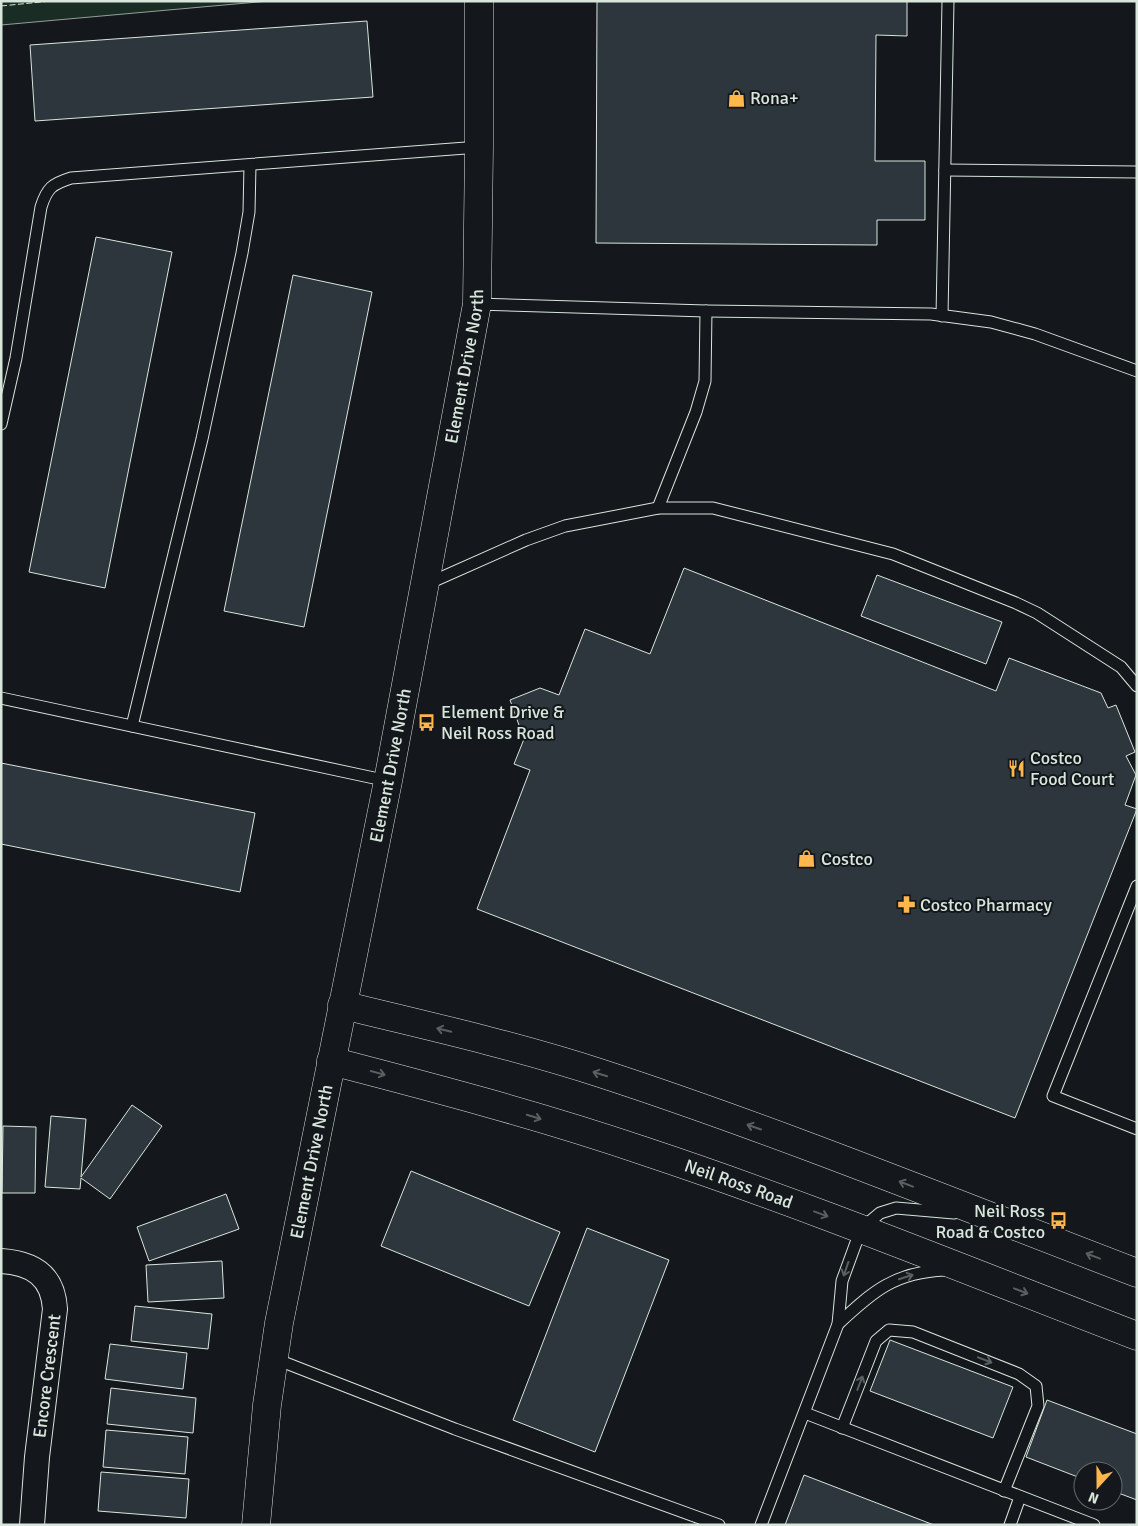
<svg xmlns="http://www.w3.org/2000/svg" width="1138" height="1526" font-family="Signika,sans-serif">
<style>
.green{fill:#1a2d24;stroke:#939e99}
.building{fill:#2c363c;stroke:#d8e6dc}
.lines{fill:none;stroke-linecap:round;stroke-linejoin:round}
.service-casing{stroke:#d8e6dc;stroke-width:13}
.minor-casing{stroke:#d8e6dc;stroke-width:26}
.tertiary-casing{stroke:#d8e6dc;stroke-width:29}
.secondary-casing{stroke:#d8e6dc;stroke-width:29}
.service{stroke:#14181c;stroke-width:11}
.minor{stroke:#14181c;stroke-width:24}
.tertiary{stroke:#14181c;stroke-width:28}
.secondary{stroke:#14181c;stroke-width:28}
.fence{stroke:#d8e6dc;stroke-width:1;stroke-dasharray:6 2.5;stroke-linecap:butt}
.oneway{stroke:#59605f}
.labels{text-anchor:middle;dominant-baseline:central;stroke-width:4;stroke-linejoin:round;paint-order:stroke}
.poi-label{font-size:18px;fill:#d8e6dc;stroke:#14181c;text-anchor:start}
.street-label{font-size:18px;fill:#d8e6dc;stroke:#14181c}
</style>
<rect width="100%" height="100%" fill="#14181c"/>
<!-- green -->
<polygon class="green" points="1,1 269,1 1,25"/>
<!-- building -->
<g class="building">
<polygon points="597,1 907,1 907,36 876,35 875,161 925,161 925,220 877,220 877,245 596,243"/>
<polygon points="367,21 373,97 35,121 30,45"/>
<polygon points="96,237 172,252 105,588 29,572"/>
<polygon points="293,275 372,292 304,627 224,611"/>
<polygon points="684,568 996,691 1009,658 1101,693 1108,708 1116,705 1135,752 1126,756 1136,775 1125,805 1137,809 1015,1118 477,909 530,770 514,764 524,739 510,700 540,688 559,695 585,629 650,654"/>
<polygon points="877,575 1002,622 986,664 861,616"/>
<polygon points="1,763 255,813 240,892 1,844"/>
<polygon points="132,1105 162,1126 110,1199 81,1178 80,1189 45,1187 51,1116 86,1119 81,1177"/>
<polygon points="3,1126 36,1127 35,1193 2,1193"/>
<polygon points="411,1171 560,1232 529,1306 381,1246"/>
<polygon points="226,1194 239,1229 149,1261 137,1227"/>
<polygon points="587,1228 669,1260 595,1452 513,1420"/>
<polygon points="222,1261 224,1298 148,1302 146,1265"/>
<polygon points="135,1306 212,1314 208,1349 131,1341"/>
<polygon points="890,1340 1013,1387 993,1438 870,1391"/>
<polygon points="110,1344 187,1353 183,1389 105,1379"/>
<polygon points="111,1388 196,1398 193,1433 107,1424"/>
<polygon points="1047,1400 1137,1434 1137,1500 1113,1491 1113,1471 1083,1471 1083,1479 1026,1457"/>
<polygon points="106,1430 188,1437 185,1474 103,1467"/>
<polygon points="101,1472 189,1479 186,1518 98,1511"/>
<polygon points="804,1475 934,1525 785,1525"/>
</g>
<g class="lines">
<defs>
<g id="service">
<polyline points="945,170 1137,172"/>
<polyline points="477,304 706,311 931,314 991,322 1035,334 1137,371"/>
<polyline points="942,316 948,1"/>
<path d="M1,424L16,358L41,207C47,188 52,184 71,178L479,147"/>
<polyline points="658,508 696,412 705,381 706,311"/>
<polyline points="427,584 526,540 565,526 658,508 713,508 893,554 1016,603 1037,613 1121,667 1137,686"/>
<polyline points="1,698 388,781"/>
<polyline points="132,726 202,439 242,253 249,212 250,165"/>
<polyline points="1137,886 1053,1096 1137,1129"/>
<path d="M838,1324C873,1291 895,1272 945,1270"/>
<polyline points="273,1358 455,1429 719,1525"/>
<polyline points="805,1413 1094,1525"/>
<polyline points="842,1428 876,1341 889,1330 913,1332 1019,1374 1036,1386 1038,1406 1004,1491"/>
<polyline points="761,1525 838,1324 842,1281 861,1229 880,1213 896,1208 954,1213"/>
<polyline points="1010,1525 1020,1497"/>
</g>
<path id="minor" d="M1,1261C33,1263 53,1276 55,1309L37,1457L32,1525"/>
<g id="tertiary">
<path id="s1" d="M256,1525L267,1405L279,1323L388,781L477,304L479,147V1"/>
</g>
<g id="secondary">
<path d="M342,1005C429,1026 517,1046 603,1074C783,1133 959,1205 1137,1273"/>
<path id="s2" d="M331,1061C435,1088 541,1116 644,1151C810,1206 973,1273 1137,1336"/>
</g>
</defs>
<!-- service casing -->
<use href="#service" class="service-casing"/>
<!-- minor casing -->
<use href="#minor" class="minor-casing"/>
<!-- tertiary casing -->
<use href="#tertiary" class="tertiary-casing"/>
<!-- secondary casing -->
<use href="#secondary" class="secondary-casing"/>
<!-- service -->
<use href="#service" class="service"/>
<!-- minor -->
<use href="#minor" class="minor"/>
<!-- tertiary -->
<use href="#tertiary" class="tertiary"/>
<!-- secondary -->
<use href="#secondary" class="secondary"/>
<!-- fence -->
<polyline class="fence" points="1,6 51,1"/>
</g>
<!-- one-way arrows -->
<defs><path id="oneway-shaft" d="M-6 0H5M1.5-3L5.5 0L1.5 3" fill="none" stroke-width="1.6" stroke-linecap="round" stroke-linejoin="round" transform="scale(1.25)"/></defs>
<g class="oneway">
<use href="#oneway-shaft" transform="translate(444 1030) rotate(-166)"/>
<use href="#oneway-shaft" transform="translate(378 1073) rotate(15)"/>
<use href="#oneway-shaft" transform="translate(600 1074) rotate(-163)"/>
<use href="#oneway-shaft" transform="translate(534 1117) rotate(17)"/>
<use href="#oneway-shaft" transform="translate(754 1127) rotate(-161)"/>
<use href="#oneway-shaft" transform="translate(906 1184) rotate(-159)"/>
<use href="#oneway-shaft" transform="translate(821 1214) rotate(20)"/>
<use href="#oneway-shaft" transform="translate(1093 1256) rotate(-159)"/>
<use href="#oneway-shaft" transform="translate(846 1269) rotate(109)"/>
<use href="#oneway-shaft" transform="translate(906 1277) rotate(-18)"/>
<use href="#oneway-shaft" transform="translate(1021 1291) rotate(21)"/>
<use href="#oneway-shaft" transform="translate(985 1360) rotate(21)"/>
<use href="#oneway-shaft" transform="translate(860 1383) rotate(-69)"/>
</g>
<!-- icons -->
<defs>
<symbol id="shop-bare" viewBox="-9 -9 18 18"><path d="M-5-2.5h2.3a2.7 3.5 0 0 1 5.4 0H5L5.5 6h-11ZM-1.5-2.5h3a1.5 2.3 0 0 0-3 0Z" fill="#ffb74d" stroke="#14181c" stroke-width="2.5" paint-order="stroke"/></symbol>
<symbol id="bus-bare" viewBox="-9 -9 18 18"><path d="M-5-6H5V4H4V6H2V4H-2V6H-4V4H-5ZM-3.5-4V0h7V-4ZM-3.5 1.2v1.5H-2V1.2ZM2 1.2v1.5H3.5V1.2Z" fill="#ffb74d" stroke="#14181c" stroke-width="2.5" paint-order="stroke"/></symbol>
<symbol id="restaurant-bare" viewBox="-9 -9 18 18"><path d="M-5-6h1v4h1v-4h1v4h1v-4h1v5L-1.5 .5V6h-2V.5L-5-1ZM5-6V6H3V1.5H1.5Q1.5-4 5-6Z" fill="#ffb74d" stroke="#14181c" stroke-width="2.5" paint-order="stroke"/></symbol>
<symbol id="pharmacy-bare" viewBox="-9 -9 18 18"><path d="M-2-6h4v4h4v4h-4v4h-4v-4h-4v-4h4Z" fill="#ffb74d" stroke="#14181c" stroke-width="2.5" paint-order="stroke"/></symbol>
</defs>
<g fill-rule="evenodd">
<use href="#shop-bare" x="724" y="86" width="25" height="25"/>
<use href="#bus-bare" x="414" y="710" width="25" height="25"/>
<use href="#restaurant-bare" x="1004" y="756" width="25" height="25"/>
<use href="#shop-bare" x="794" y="846" width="25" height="25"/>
<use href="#pharmacy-bare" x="894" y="892" width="25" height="25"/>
<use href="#bus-bare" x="1046" y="1208" width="25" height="25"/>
</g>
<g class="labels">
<!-- poi labels -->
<g class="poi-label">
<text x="750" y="98">Rona+</text>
<text x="441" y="712">Element Drive &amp;<tspan x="441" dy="21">Neil Ross Road</tspan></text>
<text x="1030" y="758">Costco<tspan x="1030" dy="21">Food Court</tspan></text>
<text x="821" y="859">Costco</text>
<text x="920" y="905">Costco Pharmacy</text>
<text x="1045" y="1211" text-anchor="end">Neil Ross<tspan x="1045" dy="21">Road &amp; Costco</tspan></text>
</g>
<!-- street labels -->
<g class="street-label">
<text stroke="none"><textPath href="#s1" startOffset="1178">Element Drive North</textPath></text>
<text stroke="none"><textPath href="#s1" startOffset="772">Element Drive North</textPath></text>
<text stroke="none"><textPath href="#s1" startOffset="368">Element Drive North</textPath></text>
<text stroke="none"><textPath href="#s2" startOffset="426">Neil Ross Road</textPath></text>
<text transform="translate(47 1376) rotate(-83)">Encore Crescent</text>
</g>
</g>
<!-- border -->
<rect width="1138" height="1526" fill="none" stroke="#d8e6dc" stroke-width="5"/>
<!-- north arrow -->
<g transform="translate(1098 1486) rotate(201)"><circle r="24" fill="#14181c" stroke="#626a69"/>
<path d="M0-4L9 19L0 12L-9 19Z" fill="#ffb74d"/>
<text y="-8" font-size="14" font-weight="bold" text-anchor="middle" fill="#d8e6dc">N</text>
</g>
</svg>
